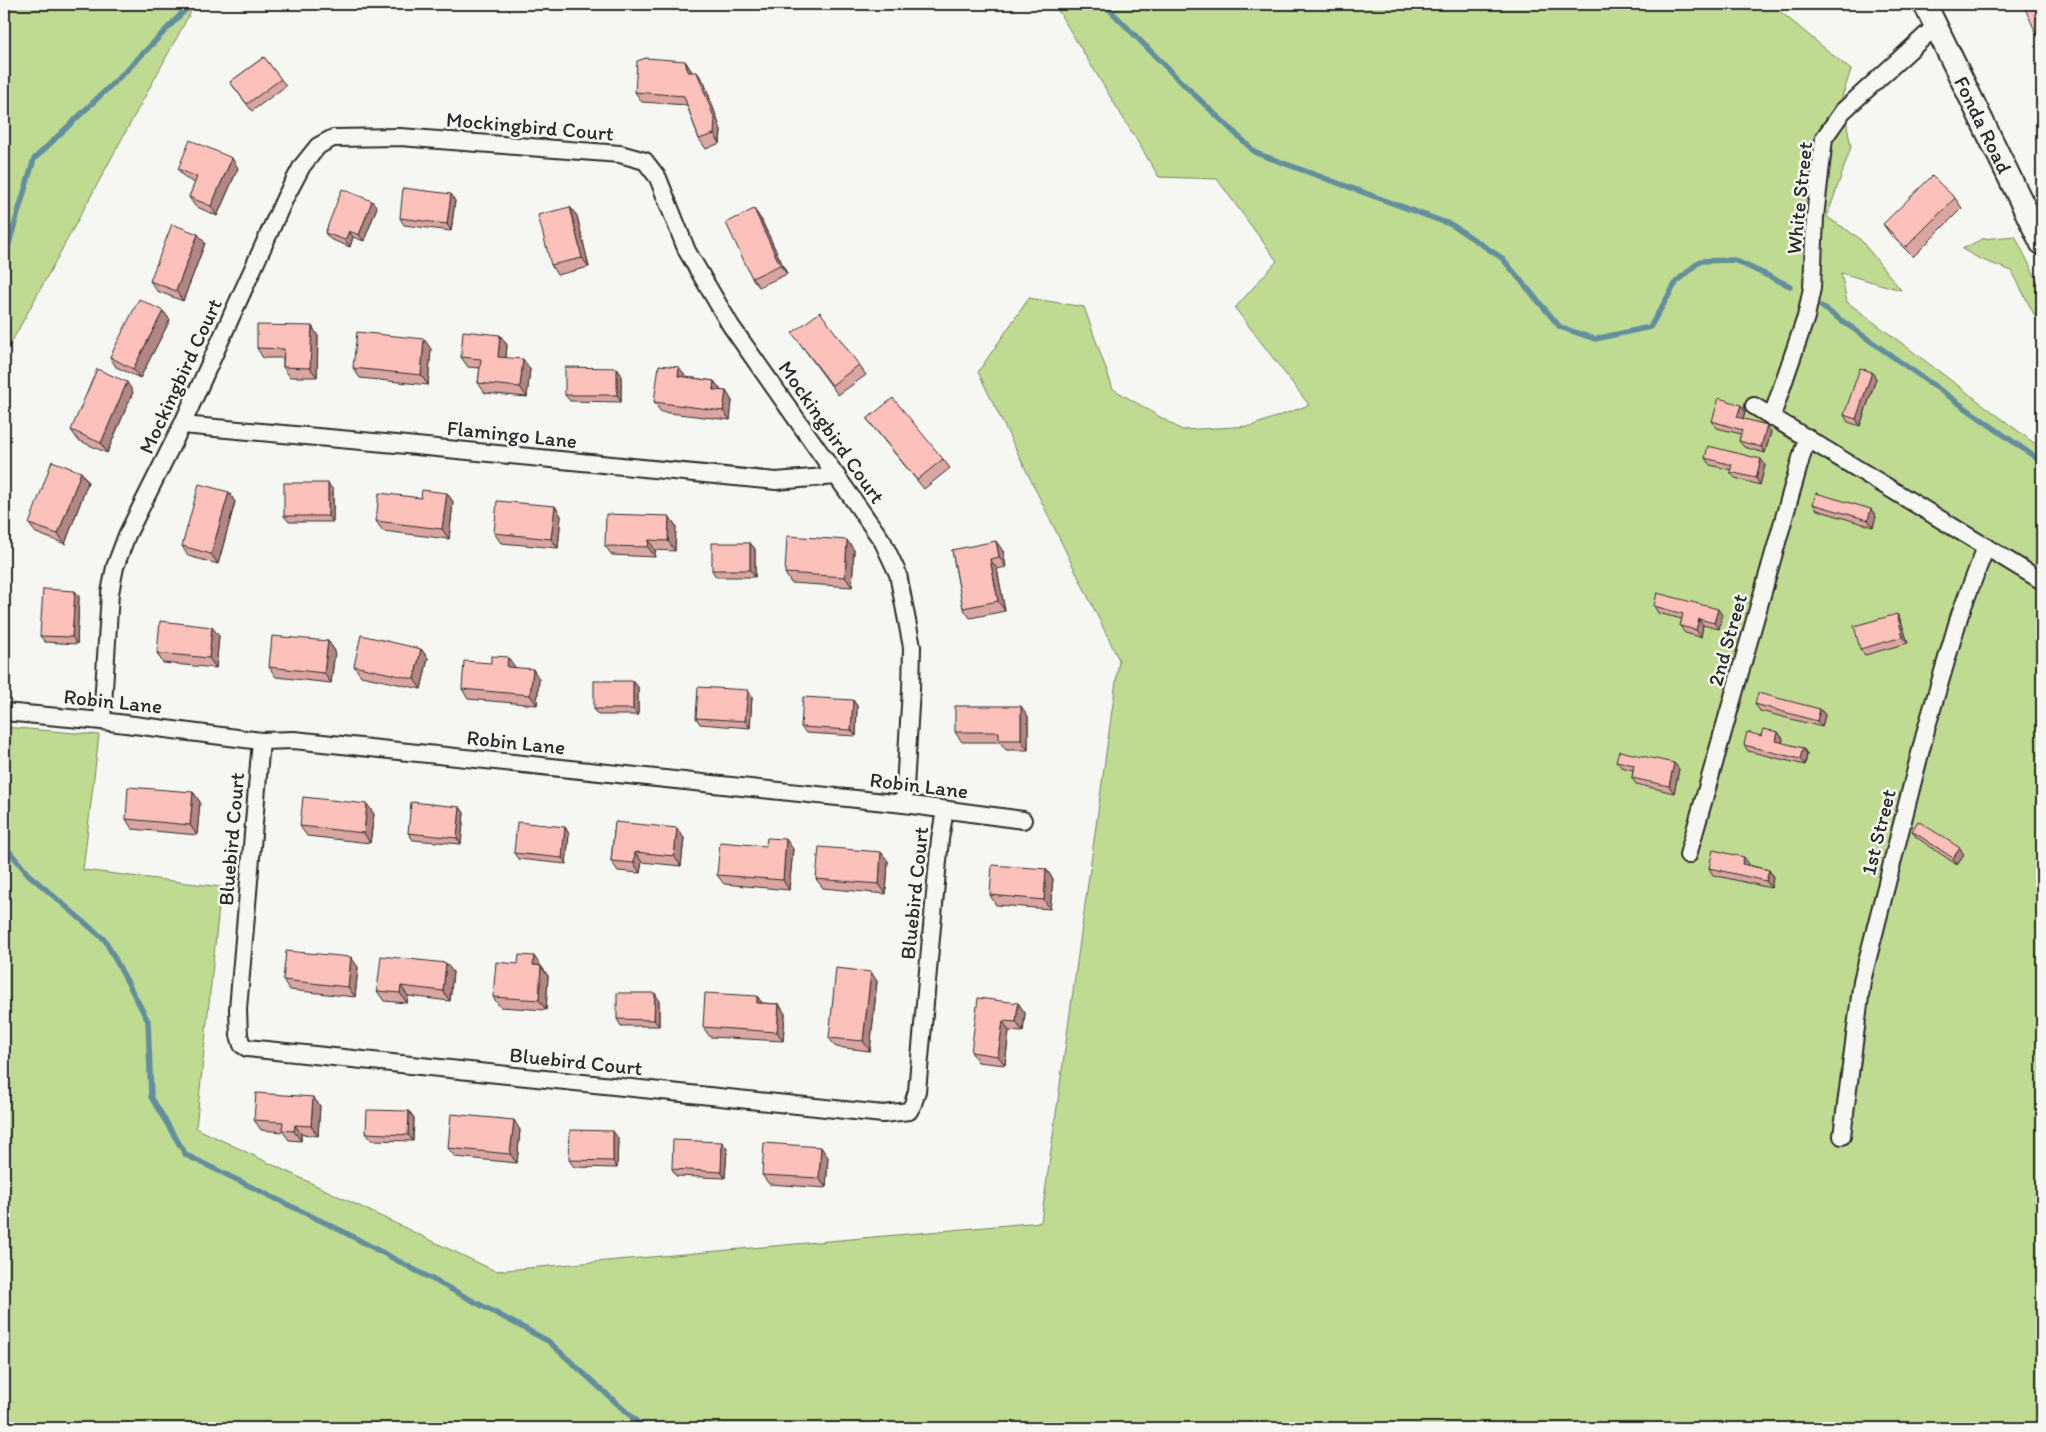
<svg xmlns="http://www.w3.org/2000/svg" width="2046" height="1432" font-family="Itim,sans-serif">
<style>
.green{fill:#bfdb92;stroke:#75835e}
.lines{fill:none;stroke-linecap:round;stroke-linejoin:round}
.stream{stroke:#638e9e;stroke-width:5.5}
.street-casing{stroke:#2b2b2b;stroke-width:20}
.secondary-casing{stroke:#2b2b2b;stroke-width:26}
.street{stroke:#f6f6f2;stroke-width:16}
.secondary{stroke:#f6f6f2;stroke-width:22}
.wall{fill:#daa6a1;stroke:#2b2b2b}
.shaded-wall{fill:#b18783;stroke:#2b2b2b}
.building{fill:#fdc1bb;stroke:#2b2b2b}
.labels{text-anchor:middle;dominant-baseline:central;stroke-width:5;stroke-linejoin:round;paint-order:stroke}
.street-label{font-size:21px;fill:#2b2b2b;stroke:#f6f6f2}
</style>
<rect width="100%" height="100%" fill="#f6f6f2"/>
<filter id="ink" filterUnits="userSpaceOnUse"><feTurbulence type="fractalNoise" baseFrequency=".02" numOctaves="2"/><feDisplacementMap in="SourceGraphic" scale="10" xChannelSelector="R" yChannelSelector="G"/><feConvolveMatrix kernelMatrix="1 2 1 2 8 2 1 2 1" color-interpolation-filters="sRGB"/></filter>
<g filter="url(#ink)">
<!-- green -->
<g class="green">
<polygon points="4,4 195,4 4,356"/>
<polygon points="1054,4 1687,4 1689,5 1771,4 1851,70 1842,97 1851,147 1827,217 1859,238 1901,290 1841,273 1847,302 2042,449 2042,1428 4,1428 4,727 99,735 83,870 221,887 196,1128 495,1271 1041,1222 1119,660 978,372 1029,298 1084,307 1113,389 1182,430 1251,426 1309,405 1235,308 1277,261 1217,179 1159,177"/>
<polygon points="2015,236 2042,290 2042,330 2012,271 1980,259 1962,249 1982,239"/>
</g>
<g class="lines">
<!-- stream -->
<g class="stream">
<polyline points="1104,4 1178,79 1256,153 1452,225 1502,258 1560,327 1595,339 1650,327 1677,281 1700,261 1734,260 1790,286"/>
<polyline points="4,260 34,159 128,69 191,4"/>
<polyline points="1821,306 2042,462"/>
<polyline points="4,845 28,874 105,940 148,1021 151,1097 186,1155 342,1231 548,1341 644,1428"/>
</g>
<defs>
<g id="street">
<polyline points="1754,406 2042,581"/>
<polyline points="1772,416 1806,317 1812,288 1815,217 1824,138 1843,111 1936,26"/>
<polyline points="182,425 396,444 776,481 837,476"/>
<polyline points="4,712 102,721 261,741 294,740 904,804 1023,820"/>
<polyline points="102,721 110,593 115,567 127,535 182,425 285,198 302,166 318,146 333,138 400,137 620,154 645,161 658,178 687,251 731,326 883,542 898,574 912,647 911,689 904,804"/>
<polyline points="261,741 238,1009 239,1035 242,1045 247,1048 883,1114 909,1111 913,1104 917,1091 940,839 945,810"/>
<polyline points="1688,855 1807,437"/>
<polyline points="1842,1136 1862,981 1927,726 1960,614 1986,547"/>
</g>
<g id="secondary">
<path id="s1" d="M1925,4L2042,244"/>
</g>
</defs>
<!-- street casing -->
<use href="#street" class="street-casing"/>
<!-- secondary casing -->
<use href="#secondary" class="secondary-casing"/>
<!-- street -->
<use href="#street" class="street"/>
<!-- secondary -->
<use href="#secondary" class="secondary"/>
</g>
<!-- wall -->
<g class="wall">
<polygon points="2042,4 2042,42 2037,35"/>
<polygon points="264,57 286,86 252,111 230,82"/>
<polygon points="685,61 692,72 704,82 721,130 720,143 706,149 699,139 687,105 642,102 635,92"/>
<polygon points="238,168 217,216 195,206 189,197 195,183 185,178 178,169"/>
<polygon points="1955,198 1962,208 1913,257 1890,234 1883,224"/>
<polygon points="455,201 451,231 404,225 400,218"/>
<polygon points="377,207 364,241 353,237 350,247 330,239 325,233"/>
<polygon points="570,207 577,216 589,267 557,275 551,265"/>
<polygon points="761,219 787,274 759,287 752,278"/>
<polygon points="205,243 183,301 157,291 150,281"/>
<polygon points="163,311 170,320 140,378 116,367 110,357"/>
<polygon points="500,335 507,345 506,358 530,369 527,397 485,393 478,383 480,368 468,367 461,357"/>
<polygon points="318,336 317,377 290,377 283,367 283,358 263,358 257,348"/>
<polygon points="799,342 859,365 866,375 838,395"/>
<polygon points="431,349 428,385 360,378 353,368"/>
<polygon points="1872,372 1876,379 1860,426 1848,422 1844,415"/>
<polygon points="621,374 621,402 570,401 565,395"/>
<polygon points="686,377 714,381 721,391 726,391 732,401 730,420 661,412 654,402"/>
<polygon points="133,392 107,453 78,440 71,430"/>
<polygon points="1745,411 1743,419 1767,425 1771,432 1765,453 1744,447 1739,441 1741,434 1717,428 1712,421"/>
<polygon points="867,419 943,459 950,468 924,489 874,428"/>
<polygon points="1705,458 1765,465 1760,485 1735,478 1730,472 1731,470 1710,465"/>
<polygon points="81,472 88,482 65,544 36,533 29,524"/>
<polygon points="333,490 333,522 289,522 284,516"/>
<polygon points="447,493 453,502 449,539 383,531 376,521 421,498"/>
<polygon points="235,502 218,564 188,556 182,546"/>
<polygon points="1813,504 1876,516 1873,527 1817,510"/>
<polygon points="555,506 561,516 558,548 501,543 494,533"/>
<polygon points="669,516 676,526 675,551 655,550 655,557 612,555 605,546"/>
<polygon points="750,543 755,549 755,577 716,577 712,570"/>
<polygon points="854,550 852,587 791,583 785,573"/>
<polygon points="952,550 1003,551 1006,567 997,569 1005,611 970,618 963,608"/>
<polygon points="75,591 79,597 77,644 45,642 40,636"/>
<polygon points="1654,606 1722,615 1719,629 1703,625 1701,637 1685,633 1680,626 1682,619 1658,613"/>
<polygon points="1897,614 1901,621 1908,643 1865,655 1860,649"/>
<polygon points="219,636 216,668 163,663 157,653"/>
<polygon points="328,641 335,651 331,683 276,677 269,667"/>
<polygon points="421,649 428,658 421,689 361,676 354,666"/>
<polygon points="515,667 539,679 537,705 468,699 462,689"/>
<polygon points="633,681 638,687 638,715 598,715 594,709"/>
<polygon points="752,697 750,728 700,724 696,718"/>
<polygon points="853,700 857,706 856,736 806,733 801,727"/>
<polygon points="1755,704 1820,709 1825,715 1822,727 1760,711"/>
<polygon points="1028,716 1028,750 1006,750 1000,742 962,742 955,732"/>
<polygon points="1778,732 1783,739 1782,743 1803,748 1807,754 1805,765 1748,751 1744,745 1761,736"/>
<polygon points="1616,761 1674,763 1679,769 1674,793 1636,784 1632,778 1633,770 1621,767"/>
<polygon points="193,792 200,802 197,835 132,829 126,819"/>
<polygon points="460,807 464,813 461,844 413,840 408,833"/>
<polygon points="374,814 370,843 307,836 300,826"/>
<polygon points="615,822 684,838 681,866 642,862 640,873 618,871 611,861"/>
<polygon points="565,827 569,834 566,864 518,859 514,853"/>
<polygon points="1912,831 1964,855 1957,865 1916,837"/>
<polygon points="793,849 789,890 724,884 717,875"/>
<polygon points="888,861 886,894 823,888 816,879"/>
<polygon points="1749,864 1748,865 1769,870 1773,877 1771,888 1713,875 1709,868"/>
<polygon points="1046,869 1053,879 1050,909 996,905 990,895"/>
<polygon points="541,966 548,976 546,1010 500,1007 493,997"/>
<polygon points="358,967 355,997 290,990 283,980"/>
<polygon points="453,972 450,1001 408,996 407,1003 384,1001 377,991"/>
<polygon points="877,981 870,1051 836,1047 829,1038"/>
<polygon points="757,996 762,1003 779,1004 785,1014 783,1041 710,1037 703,1027"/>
<polygon points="659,1000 659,1026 621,1026 617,1019"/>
<polygon points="1018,1003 1025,1013 1023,1032 1009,1031 1005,1065 978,1062 971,1052"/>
<polygon points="313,1097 320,1106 318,1136 301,1134 301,1141 289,1140 283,1132 261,1130 254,1120"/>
<polygon points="409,1111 414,1118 413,1141 371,1140 366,1133"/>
<polygon points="520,1130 517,1163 455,1157 448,1148"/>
<polygon points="618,1138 617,1168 574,1167 569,1160"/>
<polygon points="722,1142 727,1149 725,1178 676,1176 672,1169"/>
<polygon points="828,1157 826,1188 769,1184 762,1175"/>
</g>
<!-- shaded-wall -->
<g class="shaded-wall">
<polygon points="685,61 691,70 695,82 688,72"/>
<polygon points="697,72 704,82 721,130 720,143 714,134"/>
<polygon points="232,158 238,168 217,216 211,206"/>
<polygon points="451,194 455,201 451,231 447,224"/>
<polygon points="372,201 377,207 364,241 359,235"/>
<polygon points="570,207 577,216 589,267 582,258"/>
<polygon points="754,209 761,219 787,274 780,265"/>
<polygon points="349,231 353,237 350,247 345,240"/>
<polygon points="198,234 205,243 183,301 176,291"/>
<polygon points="163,311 170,320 140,378 133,369"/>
<polygon points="312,326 318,336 317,377 310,368"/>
<polygon points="500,335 507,345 505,367 498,357"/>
<polygon points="424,339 431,349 428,385 421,375"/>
<polygon points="523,359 530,369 527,397 520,387"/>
<polygon points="679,367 686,377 685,386 678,376"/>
<polygon points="617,368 621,374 621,402 617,395"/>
<polygon points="1872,372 1876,379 1860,426 1856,419"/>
<polygon points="714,381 721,390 720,400 713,390"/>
<polygon points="127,382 133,392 107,453 101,443"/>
<polygon points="726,391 732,401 730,420 723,411"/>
<polygon points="1741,405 1745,411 1742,423 1737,417"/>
<polygon points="1767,425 1771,432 1765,453 1761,447"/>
<polygon points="1761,459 1765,465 1760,485 1756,478"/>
<polygon points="81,472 88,482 65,544 58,534"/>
<polygon points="328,483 333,490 333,522 328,516"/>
<polygon points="229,492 235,502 218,564 211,554"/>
<polygon points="447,493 453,502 449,539 442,529"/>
<polygon points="555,506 561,516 558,548 551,539"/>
<polygon points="1871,509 1876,516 1873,527 1868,520"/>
<polygon points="669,516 676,526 675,551 668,541"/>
<polygon points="649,540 655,550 655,557 648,547"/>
<polygon points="847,540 854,550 852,587 845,577"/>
<polygon points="996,541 1003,551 1006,567 999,557"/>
<polygon points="750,543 755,549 755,577 750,570"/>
<polygon points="990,559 997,569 1005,611 998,601"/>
<polygon points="75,591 79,597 77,644 72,637"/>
<polygon points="1718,609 1722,615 1719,629 1714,623"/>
<polygon points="1897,614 1901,621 1908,643 1903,637"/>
<polygon points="1699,619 1703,625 1701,637 1696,630"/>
<polygon points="212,627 219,636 216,668 209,658"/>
<polygon points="328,641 335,651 331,683 324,673"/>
<polygon points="421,649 428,658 421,689 414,679"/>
<polygon points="508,657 515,667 514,677 507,667"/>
<polygon points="533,669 539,679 537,705 530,695"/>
<polygon points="633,681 638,687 638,715 633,709"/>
<polygon points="748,690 752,697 750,728 745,721"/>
<polygon points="853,700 857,706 856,736 851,730"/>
<polygon points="1021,706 1028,716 1028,750 1021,740"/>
<polygon points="1820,709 1825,715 1822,727 1817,721"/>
<polygon points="1778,732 1783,739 1780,748 1776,741"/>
<polygon points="1803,748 1807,754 1805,765 1800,759"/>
<polygon points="1674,763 1679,769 1674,793 1669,786"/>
<polygon points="193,792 200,802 197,835 190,825"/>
<polygon points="367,804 374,814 370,843 364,833"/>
<polygon points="460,807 464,813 461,844 457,838"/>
<polygon points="565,827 569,834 566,864 562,858"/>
<polygon points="677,828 684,838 681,866 674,856"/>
<polygon points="786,839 793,849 789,890 783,880"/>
<polygon points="1960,848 1964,855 1957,865 1953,858"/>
<polygon points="635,852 642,862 640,873 634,863"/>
<polygon points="881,852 888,861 886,894 879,884"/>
<polygon points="1744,857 1749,864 1747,870 1742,864"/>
<polygon points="1046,869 1053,879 1050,909 1044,900"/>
<polygon points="1769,870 1773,877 1771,888 1766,881"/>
<polygon points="534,956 541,966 533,965"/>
<polygon points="351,957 358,967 355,997 348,987"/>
<polygon points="446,963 453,972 450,1001 443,991"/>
<polygon points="541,966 548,976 546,1010 539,1000"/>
<polygon points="871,972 877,981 870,1051 863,1041"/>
<polygon points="401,986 408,996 407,1003 400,993"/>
<polygon points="655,993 659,1000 659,1026 654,1020"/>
<polygon points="757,996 764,1006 757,1003"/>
<polygon points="1018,1003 1025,1013 1023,1032 1016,1022"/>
<polygon points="779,1004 785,1014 783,1041 777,1032"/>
<polygon points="1003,1021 1009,1031 1005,1065 998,1056"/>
<polygon points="313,1097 320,1106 318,1136 311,1126"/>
<polygon points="409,1111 414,1118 413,1141 408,1135"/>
<polygon points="514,1120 520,1130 517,1163 510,1154"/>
<polygon points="295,1125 301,1134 301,1141 294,1131"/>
<polygon points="613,1131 618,1138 617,1168 613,1161"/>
<polygon points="722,1142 727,1149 725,1178 721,1172"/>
<polygon points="821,1147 828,1157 826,1188 819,1178"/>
</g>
<!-- building -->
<g class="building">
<polygon points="2023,4 2042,4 2042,33 2037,35"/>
<polygon points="264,57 281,79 247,104 230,82"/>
<polygon points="646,58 685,61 688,72 697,72 715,120 714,134 699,139 684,96 635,92 637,61"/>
<polygon points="190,140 232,158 211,206 189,197 197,177 178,169"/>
<polygon points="1932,176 1955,198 1906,247 1883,224"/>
<polygon points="403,188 451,194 447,224 400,218"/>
<polygon points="342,189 372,201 359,235 349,231 345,240 325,233"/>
<polygon points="570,207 582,258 551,265 538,215"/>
<polygon points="754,209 780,265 752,278 726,223"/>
<polygon points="172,224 198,234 176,291 150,281"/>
<polygon points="139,299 163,311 133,369 110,357"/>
<polygon points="820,312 859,365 832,385 792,333"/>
<polygon points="257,325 312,326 310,368 283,367 284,349 257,348"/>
<polygon points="463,331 500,335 498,357 523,359 520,387 478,383 481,359 461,357"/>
<polygon points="357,332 424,339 421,375 353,368"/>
<polygon points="659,365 679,367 678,376 714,381 713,390 726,391 723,411 654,402"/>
<polygon points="565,367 617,368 617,395 565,395"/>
<polygon points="1860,368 1872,372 1856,419 1844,415"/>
<polygon points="97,369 127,382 101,443 71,430"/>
<polygon points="893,398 943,459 917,480 867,419"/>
<polygon points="1719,398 1741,405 1737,417 1767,425 1761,447 1739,441 1742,430 1712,421"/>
<polygon points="1708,446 1761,459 1756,478 1730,472 1732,465 1705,458"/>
<polygon points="52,461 81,472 58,534 29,524"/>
<rect x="284" y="483" width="44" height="33"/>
<polygon points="199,484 229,492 211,554 182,546"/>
<polygon points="422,490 447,493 442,529 376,521 379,493 421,498"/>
<polygon points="1816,493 1871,509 1868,520 1813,504"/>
<polygon points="497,501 555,506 551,539 494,533"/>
<polygon points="606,514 669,516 668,541 649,540 648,547 605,546"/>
<polygon points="787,536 847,540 845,577 785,573"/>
<polygon points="996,541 999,557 990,559 998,601 963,608 952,550"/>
<rect x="712" y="543" width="38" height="27"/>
<polygon points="43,589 75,591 72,637 40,636"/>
<polygon points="1657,593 1718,609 1714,623 1699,619 1696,630 1680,626 1683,614 1654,606"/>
<polygon points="1897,614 1903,637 1860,649 1854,626"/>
<polygon points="160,621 212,627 209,658 157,653"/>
<polygon points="361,635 421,649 414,679 354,666"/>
<polygon points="272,636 328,641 324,673 269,667"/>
<polygon points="491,656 508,657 507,667 533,669 530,695 462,689 464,661 491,663"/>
<rect x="594" y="681" width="39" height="28"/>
<polygon points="698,687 748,690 745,721 696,718"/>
<polygon points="1758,693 1820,709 1817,721 1755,704"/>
<polygon points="803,697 853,700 851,730 801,727"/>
<polygon points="955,706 1021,706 1021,740 999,740 999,732 955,732"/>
<polygon points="1763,729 1778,732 1776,741 1803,748 1800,759 1744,745 1747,732 1761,736"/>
<polygon points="1619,751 1674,763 1669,786 1632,778 1634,765 1616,761"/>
<polygon points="128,787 193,792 190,825 126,819"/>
<polygon points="303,797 367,804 364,833 300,826"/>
<polygon points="411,802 460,807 457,838 408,833"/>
<polygon points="1918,821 1960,848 1953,858 1912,831"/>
<polygon points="517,822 565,827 562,858 514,853"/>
<polygon points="615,822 677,828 674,856 635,852 634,863 611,861"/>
<polygon points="767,838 786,839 783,880 717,875 720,842 766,846"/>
<polygon points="819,847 881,852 879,884 816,879"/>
<polygon points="1713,850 1744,857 1742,864 1769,870 1766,881 1709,868"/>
<polygon points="992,865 1046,869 1044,900 990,895"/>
<polygon points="286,951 351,957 348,987 283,980"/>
<polygon points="519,955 534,956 533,965 541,966 539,1000 493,997 496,962 518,964"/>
<polygon points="381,956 446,963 443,991 401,986 400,993 377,991"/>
<polygon points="836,968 871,972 863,1041 829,1038"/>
<polygon points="617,993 655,993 654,1020 617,1019"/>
<polygon points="705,993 757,996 757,1003 779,1004 777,1032 703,1027"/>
<polygon points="978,998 1018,1003 1016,1022 1003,1021 998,1056 971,1052"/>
<polygon points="256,1093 313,1097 311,1126 295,1125 294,1131 282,1130 283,1122 254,1120"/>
<polygon points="367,1110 409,1111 408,1135 366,1133"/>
<polygon points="451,1114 514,1120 510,1154 448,1148"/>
<polygon points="570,1130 613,1131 613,1161 569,1160"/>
<polygon points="673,1140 722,1142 721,1172 672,1169"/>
<polygon points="764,1143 821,1147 819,1178 762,1175"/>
</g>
</g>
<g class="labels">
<!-- street labels -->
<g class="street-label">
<text stroke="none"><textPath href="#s1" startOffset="134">Fonda Road</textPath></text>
<text transform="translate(530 126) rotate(5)">Mockingbird Court</text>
<text transform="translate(1799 198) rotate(-84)">White Street</text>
<text transform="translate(180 376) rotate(-65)">Mockingbird Court</text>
<text transform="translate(832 432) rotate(55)">Mockingbird Court</text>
<text transform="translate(512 434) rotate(6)">Flamingo Lane</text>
<text transform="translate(1727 640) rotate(-74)">2nd Street</text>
<text transform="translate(113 701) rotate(6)">Robin Lane</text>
<text transform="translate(516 742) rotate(6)">Robin Lane</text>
<text transform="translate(919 785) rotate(7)">Robin Lane</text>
<text transform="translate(1878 832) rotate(-76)">1st Street</text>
<text transform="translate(231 839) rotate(-85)">Bluebird Court</text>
<text transform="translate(914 893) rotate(-84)">Bluebird Court</text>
<text transform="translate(576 1061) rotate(6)">Bluebird Court</text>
</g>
</g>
<!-- margin -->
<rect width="2046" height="1432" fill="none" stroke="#f6f6f2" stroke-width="20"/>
<rect x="10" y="10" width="2026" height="1412" fill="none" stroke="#2b2b2b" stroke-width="2" filter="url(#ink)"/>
</svg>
